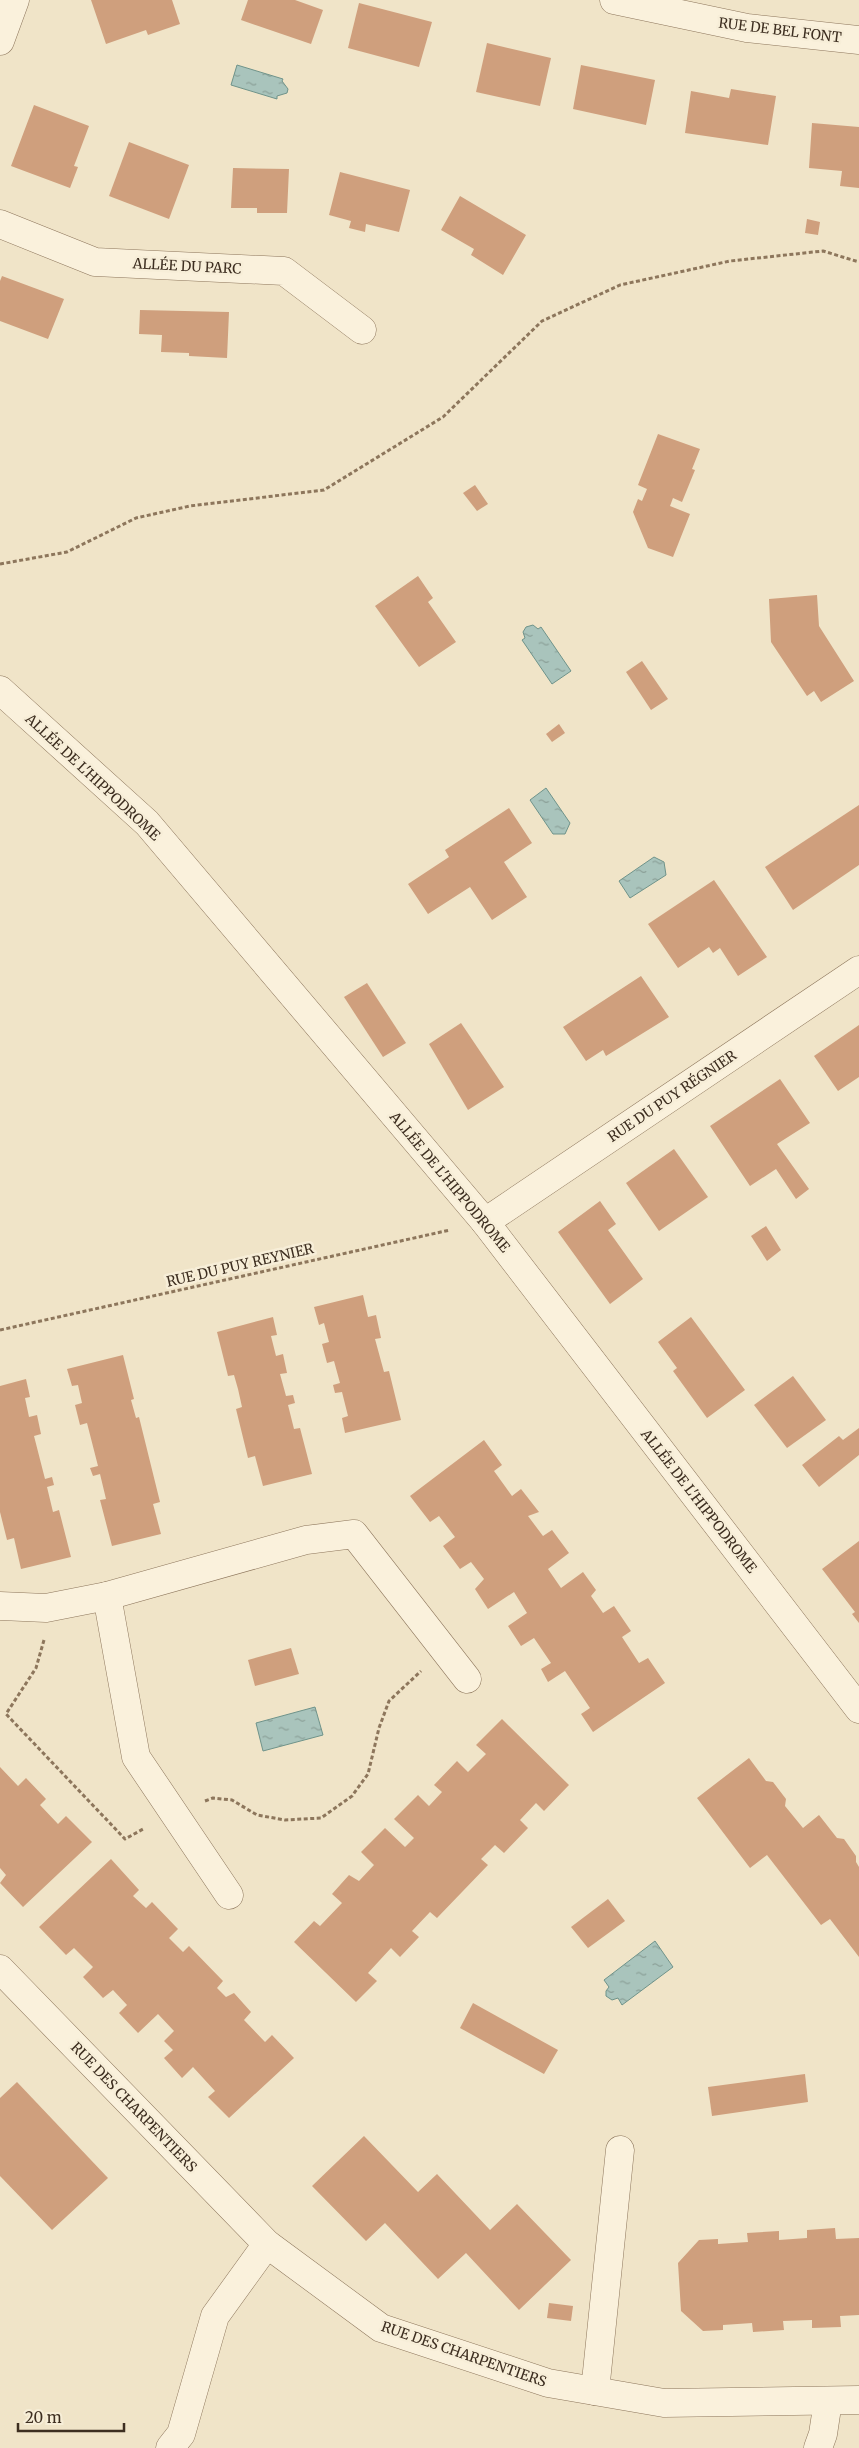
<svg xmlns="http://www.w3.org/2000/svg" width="859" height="2448" font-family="Merriweather,serif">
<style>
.water{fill:url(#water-ripples);stroke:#6f938a}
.building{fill:#cf9f7d}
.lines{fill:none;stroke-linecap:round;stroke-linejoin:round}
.minor-casing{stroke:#8d765c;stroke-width:29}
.path{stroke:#8d765c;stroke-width:3;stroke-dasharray:4 2.5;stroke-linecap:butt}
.minor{stroke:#faf1dc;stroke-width:28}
.labels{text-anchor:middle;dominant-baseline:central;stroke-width:5;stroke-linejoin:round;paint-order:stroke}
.street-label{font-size:14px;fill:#3d2e20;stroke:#f7eed8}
</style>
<defs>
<pattern id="water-ripples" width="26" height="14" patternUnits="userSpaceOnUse" patternTransform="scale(1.25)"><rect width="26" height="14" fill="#a9c4bc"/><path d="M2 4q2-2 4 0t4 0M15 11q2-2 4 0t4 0" fill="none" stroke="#8ba098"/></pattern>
</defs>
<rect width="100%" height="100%" fill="#f0e4c8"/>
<!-- water -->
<g class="water">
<polygon points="237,65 283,79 282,81 288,89 287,93 277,96 277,99 231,85"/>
<polygon points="533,625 538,629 541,627 571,671 552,684 522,640 525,638 523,632 526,627"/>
<polygon points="546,788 570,823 565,834 553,834 530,800"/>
<polygon points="654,857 664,862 666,875 630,898 619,881"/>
<polygon points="315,1707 323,1735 263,1751 256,1723"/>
<polygon points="655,1941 673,1967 622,2005 618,1998 612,2000 606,1996 606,1991 609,1987 604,1980"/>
</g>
<!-- building -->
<g class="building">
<polygon points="91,0 172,0 180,24 148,35 146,30 106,44"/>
<polygon points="248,0 295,0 323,10 311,44 241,20"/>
<polygon points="359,3 432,22 419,67 348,48"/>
<polygon points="487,43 551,58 540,106 476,92"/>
<polygon points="581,65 655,80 646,125 573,109"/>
<polygon points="731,89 776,96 768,145 685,133 691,91 729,98"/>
<polygon points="34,105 89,126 74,166 78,167 70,188 11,166"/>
<polygon points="812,123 859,127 859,188 840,186 842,171 809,168"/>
<polygon points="129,142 189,165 169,219 109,196"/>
<polygon points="233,168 289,169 287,213 257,213 257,208 231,208"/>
<polygon points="340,172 410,190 399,232 366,224 365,232 349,228 351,221 329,215"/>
<polygon points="460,196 526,235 503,275 471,255 474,249 441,230"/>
<polygon points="807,219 820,222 818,235 805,233"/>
<polygon points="2,276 64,299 48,339 0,321 0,281"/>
<polygon points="140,310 229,312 227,358 189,356 189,353 161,352 162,335 139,334"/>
<polygon points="658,434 700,449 692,469 695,470 682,502 673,498 670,506 690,514 673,557 648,548 633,512 638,499 642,501 647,489 638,485"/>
<polygon points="475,485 488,504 477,511 463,493"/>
<polygon points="418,576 433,598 428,602 456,642 419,667 375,606"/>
<polygon points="817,595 819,626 854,681 821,702 814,691 807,696 771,642 769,599"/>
<polygon points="642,661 668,699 651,710 626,672"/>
<polygon points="559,724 565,733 552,742 546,734"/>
<polygon points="859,805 859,865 793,910 765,867"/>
<polygon points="509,808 532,843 504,862 527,897 492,920 470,887 428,914 408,884 449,857 445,850"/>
<polygon points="714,880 767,957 738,976 720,948 713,953 709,947 678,968 648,924"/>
<polygon points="641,976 669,1017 606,1056 603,1050 586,1061 563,1027"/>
<polygon points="367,983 406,1043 383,1057 344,997"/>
<polygon points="461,1023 504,1087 468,1110 429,1044"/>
<polygon points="859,1025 859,1077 838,1091 814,1056"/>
<polygon points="780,1079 810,1123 777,1144 809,1189 796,1199 776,1169 750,1186 710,1126"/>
<polygon points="674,1149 708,1197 659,1231 626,1183"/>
<polygon points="600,1201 616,1224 608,1230 643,1279 610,1304 558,1232"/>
<polygon points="766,1226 781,1250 767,1261 751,1236"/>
<polygon points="363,1295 368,1317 376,1315 381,1338 375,1339 384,1372 389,1371 401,1420 345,1433 342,1418 348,1416 342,1392 335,1393 333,1385 340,1383 334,1361 327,1363 322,1344 329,1342 324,1323 319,1325 314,1307"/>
<polygon points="273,1317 277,1335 271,1336 276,1356 283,1354 287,1373 280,1374 286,1396 293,1395 295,1403 288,1405 294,1429 300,1428 312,1474 263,1486 255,1456 248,1458 236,1409 242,1407 238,1389 234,1375 228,1376 217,1332"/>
<polygon points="691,1317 745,1390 707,1418 673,1371 677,1368 658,1342"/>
<polygon points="123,1355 134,1399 131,1400 136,1418 139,1417 160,1502 153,1504 161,1534 112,1546 100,1500 106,1499 100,1474 93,1476 90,1468 98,1466 87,1423 80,1425 75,1405 82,1403 78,1385 72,1386 67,1369"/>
<polygon points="793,1376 826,1420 787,1448 754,1405"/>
<polygon points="26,1379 30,1397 25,1398 29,1417 37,1415 41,1434 34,1436 45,1479 52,1477 54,1485 47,1487 53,1512 59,1510 71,1557 21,1569 14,1538 7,1540 0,1512 0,1386"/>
<polygon points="859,1428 859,1455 819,1487 802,1465 839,1436 843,1440"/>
<polygon points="484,1440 502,1465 494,1471 512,1496 521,1489 539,1512 528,1516 543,1536 552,1530 569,1553 548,1569 561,1588 583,1572 596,1590 591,1596 603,1613 614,1606 631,1631 622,1637 639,1663 648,1658 665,1683 593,1732 581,1714 590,1708 565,1671 548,1682 541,1669 551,1663 534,1638 521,1646 508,1626 527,1613 514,1592 488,1609 475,1589 484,1579 471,1562 460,1569 443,1546 455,1537 439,1516 430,1522 410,1496"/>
<polygon points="859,1541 859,1623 852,1614 855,1612 822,1569"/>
<polygon points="291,1648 299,1674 255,1686 248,1660"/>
<polygon points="502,1719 569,1785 544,1811 536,1803 520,1820 528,1828 504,1853 495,1845 481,1859 488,1865 437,1918 430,1912 412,1931 419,1937 400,1957 391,1948 368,1973 377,1981 356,2002 294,1942 314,1921 320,1926 342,1903 332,1894 349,1875 359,1881 374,1865 361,1852 385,1828 405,1847 414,1838 394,1819 418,1795 429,1806 442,1792 434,1785 457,1761 468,1772 486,1754 476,1745"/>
<polygon points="749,1758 766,1781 773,1782 786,1799 785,1806 803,1828 819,1815 837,1838 844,1839 856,1856 856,1862 859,1867 859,1957 830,1919 821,1925 767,1855 750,1868 697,1798"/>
<polygon points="0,1767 18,1786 26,1778 46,1799 40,1805 58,1824 66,1816 92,1842 23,1907 0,1883 6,1875 0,1868"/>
<polygon points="111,1859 139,1890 133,1896 146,1908 152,1902 178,1929 169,1938 183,1952 189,1946 223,1981 217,1988 226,1997 234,1993 251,2012 244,2020 265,2042 272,2035 294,2058 229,2118 208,2097 215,2091 193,2067 182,2078 164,2058 173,2050 164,2041 174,2031 158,2014 138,2033 119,2013 127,2005 113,1990 103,1998 83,1977 93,1967 74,1948 66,1955 39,1927"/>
<polygon points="608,1899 625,1921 588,1948 571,1927"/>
<polygon points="473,2003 558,2050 544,2074 460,2028"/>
<polygon points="805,2074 808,2102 712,2116 708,2087"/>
<polygon points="17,2082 108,2178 52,2230 0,2176 0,2098"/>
<polygon points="364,2136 418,2192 437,2174 490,2230 517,2204 571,2260 519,2310 466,2253 438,2279 385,2223 366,2241 312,2186"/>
<polygon points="835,2228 836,2239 859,2238 859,2315 840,2316 841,2327 812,2328 812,2320 783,2321 784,2330 753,2332 752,2323 723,2325 723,2330 703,2331 681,2311 678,2263 699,2240 718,2239 718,2244 748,2242 747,2233 779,2231 779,2240 807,2238 807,2230"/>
<polygon points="549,2303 573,2306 571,2321 547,2318"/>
</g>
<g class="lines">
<defs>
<g id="minor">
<polyline points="614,0 747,28 859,40"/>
<polyline points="0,41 15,0"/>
<polyline points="0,224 95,262 284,271 362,330"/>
<polyline points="0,690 147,823 485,1222 859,1709"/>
<polyline points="485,1222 859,970"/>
<polyline points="107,1596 306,1540 354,1534 467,1679"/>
<polyline points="0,1606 46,1608 107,1596 136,1757 229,1895"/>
<polyline points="0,1969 267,2244 381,2328 548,2383 664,2403 859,2400"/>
<polyline points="595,2391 620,2150"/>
<polyline points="170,2448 181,2434 215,2316 267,2244"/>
<polyline points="818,2448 823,2434 828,2401"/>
</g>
</defs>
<!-- minor casing -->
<use href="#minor" class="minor-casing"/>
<!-- path -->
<g class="path">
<polyline points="0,564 67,552 136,518 190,506 324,490 443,417 542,321 620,285 730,261 823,251 859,262"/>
<polyline points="0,1330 450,1230"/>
<polyline points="44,1640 36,1668 6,1714 125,1839 145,1828"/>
<polyline points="205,1801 213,1798 232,1800 257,1815 285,1820 321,1818 352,1796 368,1774 379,1728 389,1701 421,1671"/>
</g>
<!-- minor -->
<use href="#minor" class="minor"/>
</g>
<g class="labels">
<!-- street labels -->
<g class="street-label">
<text transform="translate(780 30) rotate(7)">RUE DE BEL FONT</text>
<text transform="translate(187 266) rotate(3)">ALLÉE DU PARC</text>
<text transform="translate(93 777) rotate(43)">ALLÉE DE L'HIPPODROME</text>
<text transform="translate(672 1096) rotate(-34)">RUE DU PUY RÉGNIER</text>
<text transform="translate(450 1182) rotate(50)">ALLÉE DE L'HIPPODROME</text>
<text transform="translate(240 1265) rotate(-13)">RUE DU PUY REYNIER</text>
<text transform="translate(699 1501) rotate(52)">ALLÉE DE L'HIPPODROME</text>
<text transform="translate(134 2107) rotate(46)">RUE DES CHARPENTIERS</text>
<text transform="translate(464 2354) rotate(19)">RUE DES CHARPENTIERS</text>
</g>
</g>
<!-- scale -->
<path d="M18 2423v8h106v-8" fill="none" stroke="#3d2e20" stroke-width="2.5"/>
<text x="25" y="2423" font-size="15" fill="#3d2e20" stroke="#f7eed8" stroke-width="4" paint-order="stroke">20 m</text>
</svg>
